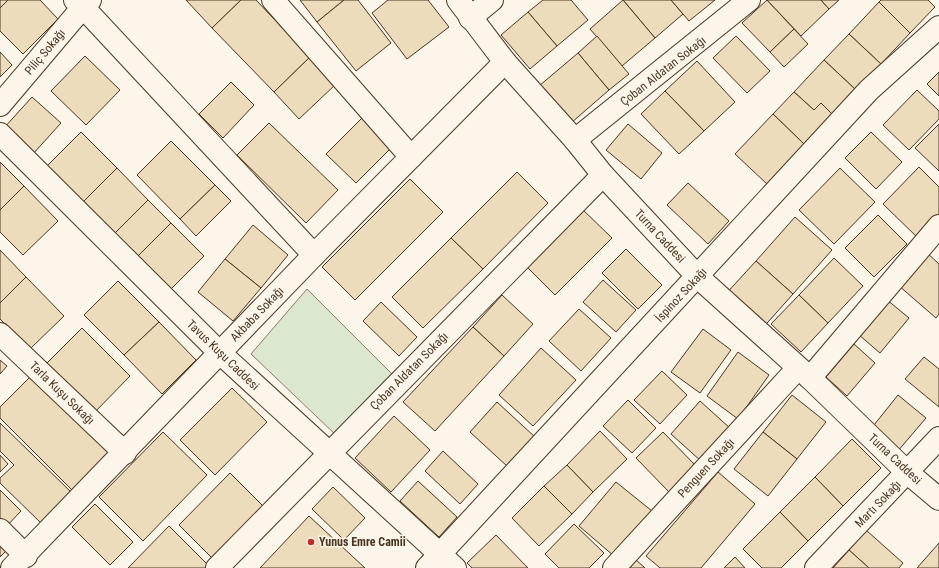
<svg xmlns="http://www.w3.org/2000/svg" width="939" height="568" font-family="'Roboto Condensed',sans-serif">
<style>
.green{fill:#dce7d0;stroke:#887966}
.building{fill:#ecdcbc;stroke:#4a3520}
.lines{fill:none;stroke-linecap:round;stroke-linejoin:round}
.street-casing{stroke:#4a3520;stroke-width:24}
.secondary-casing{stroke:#4a3520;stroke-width:24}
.street{stroke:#fbf6e9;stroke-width:22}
.secondary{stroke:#fbf6e9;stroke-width:22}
.poi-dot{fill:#c62828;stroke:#fbf6e9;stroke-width:1.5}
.labels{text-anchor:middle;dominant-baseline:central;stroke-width:3;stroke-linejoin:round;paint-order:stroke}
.street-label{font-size:12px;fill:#4a3520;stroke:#fbf6e9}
.poi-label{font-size:12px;font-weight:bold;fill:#4a3520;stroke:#fbf6e9;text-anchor:start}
</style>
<rect width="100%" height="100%" fill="#fbf6e9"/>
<!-- green -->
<polygon class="green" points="307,289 396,378 338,437 251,354"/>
<!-- building -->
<g class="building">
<polygon points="0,0 8,0 0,8"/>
<polygon points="8,0 40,0 58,19 23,54 0,31 0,8"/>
<polygon points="186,0 241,0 212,28"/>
<polygon points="241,0 256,0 310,57 274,92 212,28"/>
<polygon points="300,0 344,0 317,22"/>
<polygon points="344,0 358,0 391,43 356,71 317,22"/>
<polygon points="388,0 428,0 449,27 407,59 372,13"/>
<polygon points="543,0 571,0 588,20 557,46 528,12"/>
<polygon points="623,0 671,0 683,14 655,38"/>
<polygon points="623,0 655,38 622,66 590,29"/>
<polygon points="671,0 715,0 689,21"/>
<polygon points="767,0 794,29 770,52 742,23"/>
<polygon points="767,0 821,0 829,9 801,36"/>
<polygon points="821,0 839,0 829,9"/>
<polygon points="881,0 928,0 935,7 910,33 879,2"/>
<polygon points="879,2 910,33 881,64 849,34"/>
<polygon points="528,12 557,46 530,69 501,35"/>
<polygon points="794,29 808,44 784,67 770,52"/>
<polygon points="849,34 881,64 856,90 824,60"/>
<polygon points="597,36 629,74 609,90 578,53"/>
<polygon points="736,36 770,71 747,93 713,58"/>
<polygon points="0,52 12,65 0,77"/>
<polygon points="578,53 609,90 571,123 539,86"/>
<polygon points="85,56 120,90 86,125 51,91"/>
<polygon points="310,57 336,84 299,119 274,92"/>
<polygon points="824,60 856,90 833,115 821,103 814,110 794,92"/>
<polygon points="697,61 735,102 704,131 665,91"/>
<polygon points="939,72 939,96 927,84"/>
<polygon points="231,82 254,105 223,138 199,114"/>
<polygon points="917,90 939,111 939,119 909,150 883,125"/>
<polygon points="665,91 704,131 679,154 641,114"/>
<polygon points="794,92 814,110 821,103 833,115 804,144 773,114"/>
<polygon points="32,97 61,123 32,155 3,129"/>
<polygon points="773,114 804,144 767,184 735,154"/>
<polygon points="362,118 391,148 356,183 326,154"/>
<polygon points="269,123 338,190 306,223 237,155"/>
<polygon points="628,124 662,153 641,179 606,150"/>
<polygon points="939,124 939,171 915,148"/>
<polygon points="81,132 117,168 80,205 44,169"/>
<polygon points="871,132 902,162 876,189 845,158"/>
<polygon points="171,141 215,185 180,219 137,175"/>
<polygon points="0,162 24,186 0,210"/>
<polygon points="919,167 939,187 939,216 918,238 883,204"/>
<polygon points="117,168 148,200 111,237 80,205"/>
<polygon points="840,168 875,202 834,244 799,210"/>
<polygon points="517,172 548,203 483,269 451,238"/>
<polygon points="410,179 443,212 355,300 322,267"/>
<polygon points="688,183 729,221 708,244 667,205"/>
<polygon points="215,185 231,201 196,236 180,219"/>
<polygon points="24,186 58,221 23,255 0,232 0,210"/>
<polygon points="148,200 171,223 134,260 111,237"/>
<polygon points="580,207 612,238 555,295 524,264"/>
<polygon points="878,215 907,244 874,277 845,248"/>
<polygon points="795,217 832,250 793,294 756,261"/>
<polygon points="171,223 204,256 167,293 134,260"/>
<polygon points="253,225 288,255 261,288 225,259"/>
<polygon points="451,238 483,269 423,328 392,297"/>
<polygon points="626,249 662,285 638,309 602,273"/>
<polygon points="0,250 26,277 0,303"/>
<polygon points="926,252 939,264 939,314 936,318 898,285"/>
<polygon points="834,258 863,286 828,323 799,295"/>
<polygon points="225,259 261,288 233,321 198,292"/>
<polygon points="756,261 793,294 760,331 723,297"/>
<polygon points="26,277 64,316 30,349 0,319 0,303"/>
<polygon points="603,280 636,310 616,332 583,302"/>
<polygon points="118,281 159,322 124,355 84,315"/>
<polygon points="502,295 533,324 504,356 473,327"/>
<polygon points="799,295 828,323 801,352 771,324"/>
<polygon points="886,299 909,318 880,353 858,334"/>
<polygon points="381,302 417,337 399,356 363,321"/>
<polygon points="579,309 611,338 581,371 549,341"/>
<polygon points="159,322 196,360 162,394 124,355"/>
<polygon points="473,327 504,356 435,431 403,402"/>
<polygon points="82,328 130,376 93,414 44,366"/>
<polygon points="703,329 731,350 700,393 671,372"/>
<polygon points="854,344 875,363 847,396 826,377"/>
<polygon points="541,348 576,380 533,426 499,395"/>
<polygon points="738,352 769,375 738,419 707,396"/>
<polygon points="924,357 939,369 939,407 905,379"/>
<polygon points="0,360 7,366 0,374"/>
<polygon points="662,371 687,395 660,424 634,400"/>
<polygon points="32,375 112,453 74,492 0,418 0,407"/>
<polygon points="232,388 267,422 215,475 180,440"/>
<polygon points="792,395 826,422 797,459 763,432"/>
<polygon points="898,395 926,418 897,452 870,430"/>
<polygon points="628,400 656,428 632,453 603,426"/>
<polygon points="700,401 731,429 702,462 671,434"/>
<polygon points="497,402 535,437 508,467 470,432"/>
<polygon points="394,416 430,450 391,492 355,458"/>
<polygon points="0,423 71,492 41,523 0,483 0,478 14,465 0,451"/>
<polygon points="600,431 627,459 593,492 567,465"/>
<polygon points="163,432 207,475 143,541 99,497"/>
<polygon points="663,432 696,466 669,492 636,458"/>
<polygon points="763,432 797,459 768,496 734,469"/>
<polygon points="852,439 881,468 843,506 815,477"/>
<polygon points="443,451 478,484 460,504 425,471"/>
<polygon points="0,455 8,464 0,472"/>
<polygon points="567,465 593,492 572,514 544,486"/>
<polygon points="718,472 755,504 701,568 660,568 646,556"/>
<polygon points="230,473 264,507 213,559 179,525"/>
<polygon points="815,477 843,506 808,541 780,512"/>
<polygon points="418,481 457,517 439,537 400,501"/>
<polygon points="616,482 652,511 614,556 579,526"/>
<polygon points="544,486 572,514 539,546 512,518"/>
<polygon points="333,487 365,518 344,540 312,509"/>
<polygon points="0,490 21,511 3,530 0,527"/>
<polygon points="95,504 133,542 110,565 72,527"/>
<polygon points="780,512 808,541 781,568 762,568 743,549"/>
<polygon points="309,516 365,568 260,568"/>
<polygon points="574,524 604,553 589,568 559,568 545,554"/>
<polygon points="169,526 208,565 205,568 128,568"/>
<polygon points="866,530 903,563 899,568 869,568 849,550"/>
<polygon points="496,535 528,568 472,568 467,563"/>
<polygon points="0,543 7,550 0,557"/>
<polygon points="939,543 939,568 917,568"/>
<polygon points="849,550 869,568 833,568"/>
<polygon points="735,557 745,568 724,568"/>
<polygon points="634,558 645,568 625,568"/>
</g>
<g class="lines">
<defs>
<g id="street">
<polyline points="273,0 411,157"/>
<polyline points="458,0 505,62 575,140 603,175 698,277 810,378 908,473 939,499"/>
<polyline points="470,18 492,0"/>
<polyline points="0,105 83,7 314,255"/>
<polyline points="0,134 220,353 455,568"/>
<polyline points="575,140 749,0"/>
<polyline points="0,334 125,453"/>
<polyline points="810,378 939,226"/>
<polyline points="0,530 26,556"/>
<polyline points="12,568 314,255 505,62"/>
<polyline points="217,568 603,175"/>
<polyline points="427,568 869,90 939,27"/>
<polyline points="614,568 798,368"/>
<polyline points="816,568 939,438"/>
</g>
<polyline id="secondary" points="75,0 83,7 90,0"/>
</defs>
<!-- street casing -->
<use href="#street" class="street-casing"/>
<!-- secondary casing -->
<use href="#secondary" class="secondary-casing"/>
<!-- street -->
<use href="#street" class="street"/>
<!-- secondary -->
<use href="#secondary" class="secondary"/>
</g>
<!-- markers -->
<circle class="poi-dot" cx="311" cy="542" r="4"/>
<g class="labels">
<!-- street labels -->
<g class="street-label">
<text transform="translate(45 52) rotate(-50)">Piliç Sokağı</text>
<text transform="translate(663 71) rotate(-38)">Çoban Aldatan Sokağı</text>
<text transform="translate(660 236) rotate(47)">Turna Caddesi</text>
<text transform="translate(681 295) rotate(-47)">İspinoz Sokağı</text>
<text transform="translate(257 314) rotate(-46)">Akbaba Sokağı</text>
<text transform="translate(223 355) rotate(44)">Tavus Kuşu Caddesi</text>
<text transform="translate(409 371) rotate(-45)">Çoban Aldatan Sokağı</text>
<text transform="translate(62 393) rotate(44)">Tarla Kuşu Sokağı</text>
<text transform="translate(895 459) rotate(43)">Turna Caddesi</text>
<text transform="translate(706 468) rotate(-47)">Penguen Sokağı</text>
<text transform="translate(878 504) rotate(-46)">Martı Sokağı</text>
</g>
<!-- poi labels -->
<g class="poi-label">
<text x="319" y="542">Yunus Emre Camii</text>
</g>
</g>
</svg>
